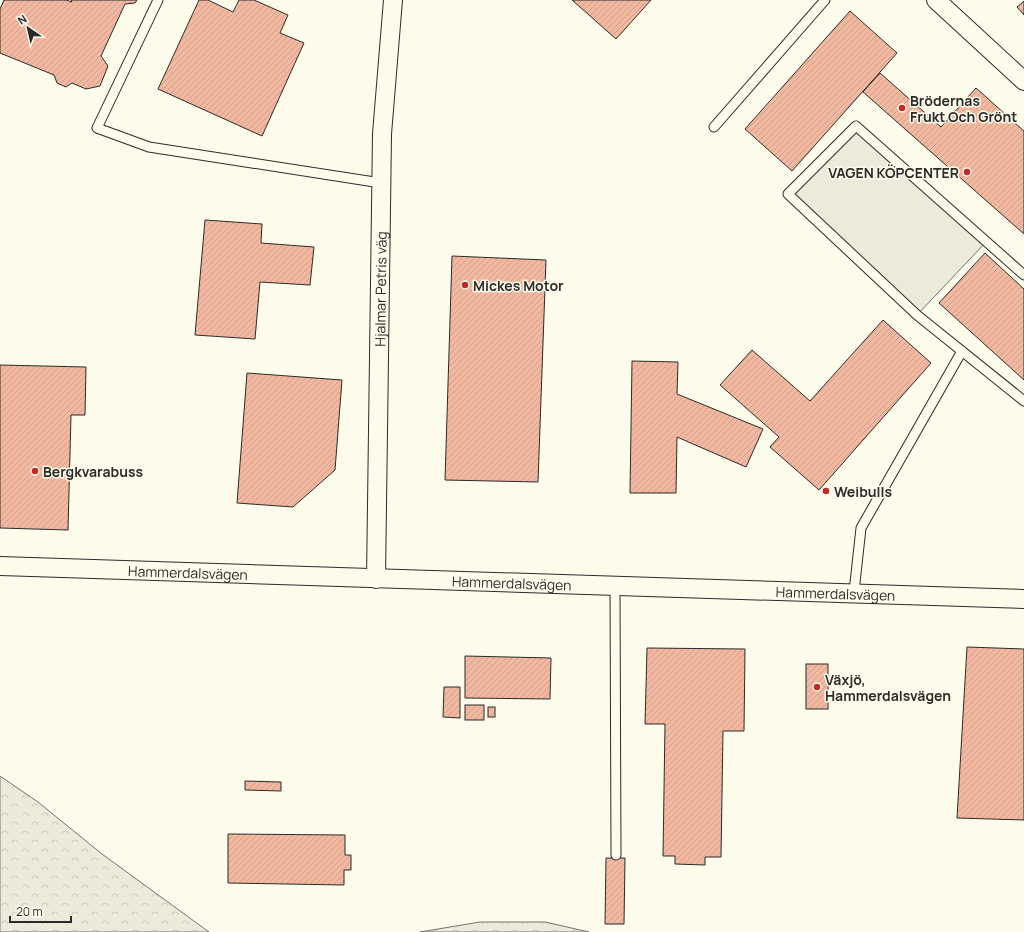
<svg xmlns="http://www.w3.org/2000/svg" width="1024" height="932" font-family="Manrope,sans-serif">
<style>
.forest{fill:url(#forest-crowns);stroke:#74746e}
.parking{fill:#eceadb;stroke:#74746e}
.building{fill:url(#building-hatch);stroke:#2b2b2b}
.lines{fill:none;stroke-linecap:round;stroke-linejoin:round}
.service-casing{stroke:#2b2b2b;stroke-width:11}
.minor-casing{stroke:#2b2b2b;stroke-width:20}
.service{stroke:#fdfbea;stroke-width:9}
.minor{stroke:#fdfbea;stroke-width:18}
.poi-dot{fill:#c62828;stroke:#fdfbea;stroke-width:1.5}
.labels{text-anchor:middle;dominant-baseline:central;stroke-width:3;stroke-linejoin:round;paint-order:stroke}
.poi-label{font-size:14px;font-weight:bold;fill:#2b2b2b;stroke:#fdfbea;text-anchor:start}
.street-label{font-size:14px;fill:#2b2b2b;stroke:#fdfbea}
</style>
<defs>
<pattern id="forest-crowns" width="20" height="18" patternUnits="userSpaceOnUse"><rect width="20" height="18" fill="#ecebdb"/><path d="M2 6a3 3 0 1 1 6 0M12 15a3 3 0 1 1 6 0" fill="none" stroke="#cbcabc"/></pattern>
<pattern id="building-hatch" width="6" height="6" patternUnits="userSpaceOnUse"><rect width="6" height="6" fill="#f2b8a0"/><path d="M-1 1l2-2M0 6l6-6M5 7l2-2" fill="none" stroke="#d09e8a"/></pattern>
</defs>
<rect width="100%" height="100%" fill="#fdfbea"/>
<!-- forest -->
<g class="forest">
<polygon points="0,776 38,802 102,854 209,932 0,932"/>
<polygon points="480,922 545,922 589,932 420,932"/>
</g>
<!-- parking -->
<polygon class="parking" points="856,126 986,242 917,315 788,194"/>
<!-- building -->
<g class="building">
<polygon points="4,0 66,0 72,2 71,0 137,0 135,3 125,4 101,56 108,66 100,86 86,89 72,83 66,87 57,83 54,75 0,53 0,9"/>
<polygon points="199,0 208,0 233,12 239,0 254,0 288,15 280,33 304,43 262,136 158,89"/>
<polygon points="572,0 651,0 616,39"/>
<polygon points="1024,1 1024,15 1017,7"/>
<polygon points="850,11 897,53 792,171 745,129"/>
<polygon points="880,73 941,127 976,88 1024,131 1024,234 863,92"/>
<polygon points="205,220 262,224 261,243 314,247 310,285 260,282 255,339 195,335"/>
<polygon points="985,253 1024,289 1024,380 939,303"/>
<polygon points="452,256 546,260 538,482 445,480"/>
<polygon points="883,320 931,363 819,490 770,447 779,437 720,385 752,350 810,401"/>
<polygon points="632,361 678,362 677,394 763,429 746,467 677,437 676,493 630,493"/>
<polygon points="0,365 86,367 85,415 71,415 68,530 0,528"/>
<polygon points="247,373 342,380 335,470 293,507 237,503"/>
<polygon points="967,647 1024,649 1024,820 957,818"/>
<polygon points="647,648 745,649 744,731 723,731 721,857 705,857 705,865 675,864 675,856 663,856 665,724 645,724"/>
<polygon points="465,656 551,658 550,699 465,698"/>
<rect x="806" y="664" width="22" height="45"/>
<polygon points="444,687 460,687 460,718 443,717"/>
<rect x="465" y="705" width="19" height="15"/>
<rect x="488" y="707" width="7" height="10"/>
<polygon points="245,781 281,782 281,791 245,790"/>
<polygon points="228,834 345,835 345,855 351,855 351,870 344,870 344,885 228,883"/>
<polygon points="606,858 625,858 624,924 605,924"/>
</g>
<g class="lines">
<defs>
<g id="service">
<polyline points="158,0 97,128 149,147 381,183"/>
<polyline points="714,127 825,0"/>
<polyline points="1024,275 856,126 788,194 917,315 1024,401"/>
<polyline points="615,586 616,855"/>
<polyline points="854,592 861,528 962,351"/>
</g>
<g id="minor">
<polyline points="936,0 1024,81"/>
<path id="s1" d="M0,566L1024,599"/>
<path id="s2" d="M376,579L382,134L393,0"/>
</g>
</defs>
<!-- service casing -->
<use href="#service" class="service-casing"/>
<!-- minor casing -->
<use href="#minor" class="minor-casing"/>
<!-- service -->
<use href="#service" class="service"/>
<!-- minor -->
<use href="#minor" class="minor"/>
</g>
<!-- markers -->
<g class="poi-dot">
<circle cx="902" cy="108" r="4"/>
<circle cx="967" cy="172" r="4"/>
<circle cx="465" cy="285" r="4"/>
<circle cx="35" cy="471" r="4"/>
<circle cx="826" cy="491" r="4"/>
<circle cx="817" cy="687" r="4"/>
</g>
<g class="labels">
<!-- poi labels -->
<g class="poi-label">
<text x="910" y="100">Brödernas<tspan x="910" dy="16">Frukt Och Grönt</tspan></text>
<text x="959" y="172" text-anchor="end">VAGEN KÖPCENTER</text>
<text x="473" y="285">Mickes Motor</text>
<text x="43" y="471">Bergkvarabuss</text>
<text x="834" y="491">Weibulls</text>
<text x="825" y="679">Växjö,<tspan x="825" dy="16">Hammerdalsvägen</tspan></text>
</g>
<!-- street labels -->
<g class="street-label">
<text stroke="none"><textPath href="#s2" startOffset="290">Hjalmar Petris väg</textPath></text>
<text stroke="none"><textPath href="#s1" startOffset="188">Hammerdalsvägen</textPath></text>
<text stroke="none"><textPath href="#s1" startOffset="512">Hammerdalsvägen</textPath></text>
<text stroke="none"><textPath href="#s1" startOffset="836">Hammerdalsvägen</textPath></text>
</g>
</g>
<!-- north arrow -->
<g transform="translate(28 28) rotate(326)" stroke="#fdfbea" stroke-width="3" paint-order="stroke">
<path d="M0-3L7 15L0 10L-7 15Z" fill="#2b2b2b"/>
<text y="-6" font-size="11" font-weight="bold" text-anchor="middle" fill="#2b2b2b">N</text>
</g>
<!-- scale -->
<path d="M10 916v6h61v-6" fill="none" stroke="#2b2b2b" stroke-width="2"/>
<text x="16" y="916" font-size="12" fill="#2b2b2b" stroke="#fdfbea" stroke-width="3" paint-order="stroke">20 m</text>
</svg>
